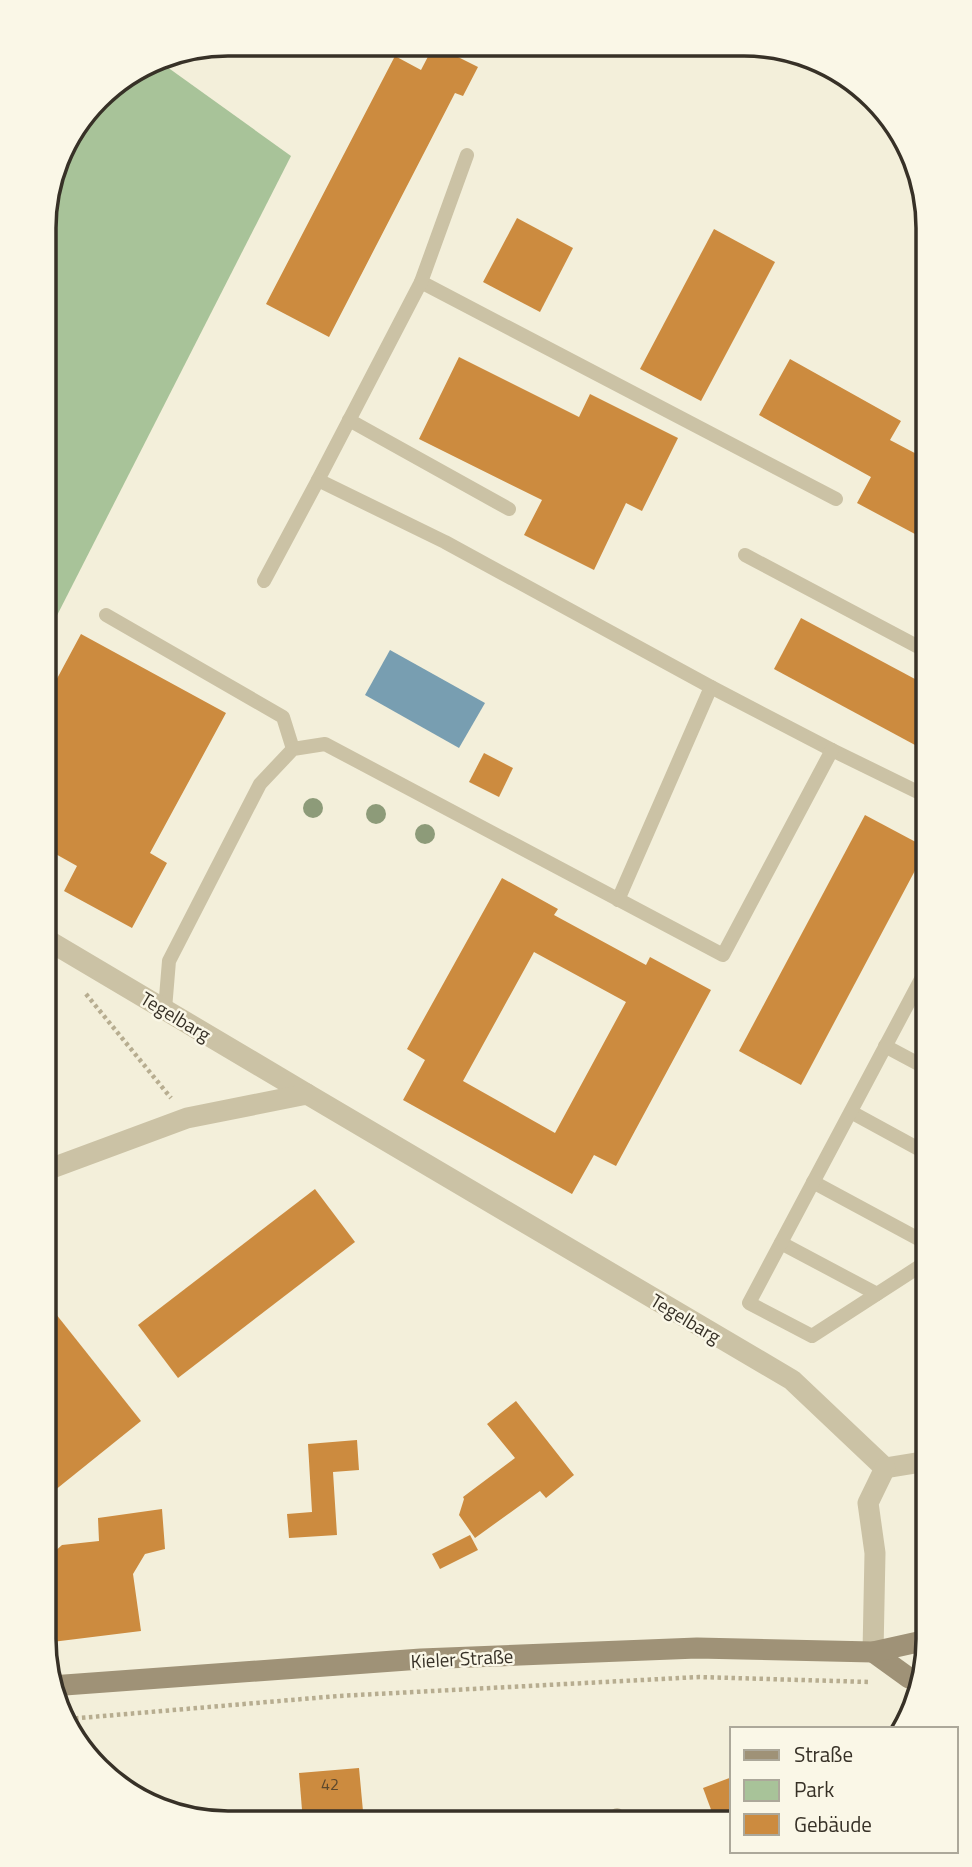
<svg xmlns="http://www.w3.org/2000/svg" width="972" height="1867" font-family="'Titillium Web',sans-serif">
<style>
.green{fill:#a8c399}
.water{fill:#789eb1}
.building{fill:#cc8b3f;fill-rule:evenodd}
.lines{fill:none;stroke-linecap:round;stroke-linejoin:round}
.path{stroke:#b7ad90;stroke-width:4.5;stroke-dasharray:3.5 3.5;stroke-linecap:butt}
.lane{stroke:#cbc2a5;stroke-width:14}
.street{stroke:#cbc2a5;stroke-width:21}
.secondary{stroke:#9f9277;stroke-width:21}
.tree{fill:#8d9b79}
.labels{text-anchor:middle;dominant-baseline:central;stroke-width:5;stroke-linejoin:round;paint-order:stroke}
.number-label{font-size:16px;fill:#5c482d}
.street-label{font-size:19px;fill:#373127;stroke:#faf7e7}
.rim{fill:none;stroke:#373127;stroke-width:3.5}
</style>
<rect width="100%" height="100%" fill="#f3efda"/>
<!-- green -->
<polygon class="green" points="156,59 291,156 45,639 45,204 63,146 106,90"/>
<!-- water -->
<polygon class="water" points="390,650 485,703 459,748 365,695"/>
<!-- building -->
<g class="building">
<polygon points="434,45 478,67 463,96 455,93 329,337 266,304 395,56 421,70"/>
<polygon points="517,218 573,248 540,312 483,282"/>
<polygon points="714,229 775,262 701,401 640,369"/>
<polygon points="459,357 579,417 590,394 678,438 642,511 626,503 594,570 524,535 542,500 419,439"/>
<polygon points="790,359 901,421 890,440 928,460 928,541 857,503 871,477 759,415"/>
<polygon points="801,618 928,686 928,752 774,669"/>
<polygon points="81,634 226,713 150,853 167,863 132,928 64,891 77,866 45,848 45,701"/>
<polygon points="484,753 513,768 499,797 469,782"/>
<polygon points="865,815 927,848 801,1085 739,1051"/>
<path d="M502,878L558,909L554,915L646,965L650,957L711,990L616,1166L594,1155L572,1194L403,1100L425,1060L407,1049ZM534,952L626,1002L555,1133L463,1081Z"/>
<polygon points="315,1189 355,1242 178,1378 138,1325"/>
<polygon points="44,1299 141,1421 44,1499"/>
<polygon points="516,1401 574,1475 546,1498 540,1491 475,1538 459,1515 464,1499 463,1497 515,1458 487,1424"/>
<polygon points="357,1440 359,1470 333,1472 337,1535 289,1538 287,1514 312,1512 308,1444"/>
<polygon points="162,1509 165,1549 145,1554 133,1574 141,1631 44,1643 44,1561 62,1545 99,1541 98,1518"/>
<polygon points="470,1535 478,1550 440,1569 432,1554"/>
<polygon points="359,1768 364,1822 303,1822 299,1773"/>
<polygon points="732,1777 732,1823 716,1823 703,1788"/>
</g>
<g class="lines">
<!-- path -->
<g class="path">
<polyline points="86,994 171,1098"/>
<polyline points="68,1719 338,1696 699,1677 870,1682"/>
</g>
<!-- lane -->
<g class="lane">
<polyline points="421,282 836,499"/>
<polyline points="349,420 509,509"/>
<polyline points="318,480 421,282 467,155"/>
<polyline points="745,555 928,652"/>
<polyline points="264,581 318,480 445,542 711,687 832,750 928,797"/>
<polyline points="106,615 283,717 293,749"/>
<polyline points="618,900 711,687"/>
<polyline points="165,1009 169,961 260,784 293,749 325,744 723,955 832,750"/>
<polyline points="885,1046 928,1069"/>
<polyline points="851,1112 928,1154"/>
<polyline points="813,1182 928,1244"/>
<polyline points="781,1243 877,1294"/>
<polyline points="928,1261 812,1336 749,1303 928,966"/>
<polyline points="608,1823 617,1815"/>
</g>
<!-- street -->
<g class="street">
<polyline points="44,938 307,1094"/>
<polyline points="44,1171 187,1118 307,1094 792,1380 885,1468"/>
<polyline points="885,1468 928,1461"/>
<polyline points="873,1652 875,1553 868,1503 885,1468"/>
</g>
<!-- secondary -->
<g class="secondary">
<polyline points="873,1652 909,1678 917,1679"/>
<polyline points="51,1686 421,1659 697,1648 873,1652 918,1642 928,1644"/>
</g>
</g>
<!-- trees -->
<g class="tree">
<circle cx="313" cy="808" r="10"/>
<circle cx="376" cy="814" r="10"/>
<circle cx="425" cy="834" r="10"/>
</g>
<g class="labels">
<!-- number labels -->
<g class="number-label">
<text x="330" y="1784">42</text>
</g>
<!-- street labels -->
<g class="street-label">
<text transform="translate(176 1016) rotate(31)">Tegelbarg</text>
<text transform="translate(686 1318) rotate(31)">Tegelbarg</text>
<text transform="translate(462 1658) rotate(-3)">Kieler Straße</text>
</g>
</g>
<!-- crop -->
<path d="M0 0H972V1867H0ZM228 56H744A172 172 0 0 1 916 228V1639A172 172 0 0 1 744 1811H228A172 172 0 0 1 56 1639V228A172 172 0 0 1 228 56Z" fill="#faf7e7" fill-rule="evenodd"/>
<path class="rim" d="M228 56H744A172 172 0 0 1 916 228V1639A172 172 0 0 1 744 1811H228A172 172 0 0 1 56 1639V228A172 172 0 0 1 228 56Z"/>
<!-- legend -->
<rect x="730" y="1727" width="228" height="126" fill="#faf7e7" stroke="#aca89a" stroke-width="2"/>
<rect x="744" y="1750" width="35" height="10" fill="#9f9277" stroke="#aca89a" stroke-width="2"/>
<text x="794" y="1762" font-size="21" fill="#373127">Straße</text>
<rect x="744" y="1780" width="35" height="21" fill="#a8c399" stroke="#aca89a" stroke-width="2"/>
<text x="794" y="1797" font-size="21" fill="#373127">Park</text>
<rect x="744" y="1814" width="35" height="21" fill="#cc8b3f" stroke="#aca89a" stroke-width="2"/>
<text x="794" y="1832" font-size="21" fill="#373127">Gebäude</text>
</svg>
